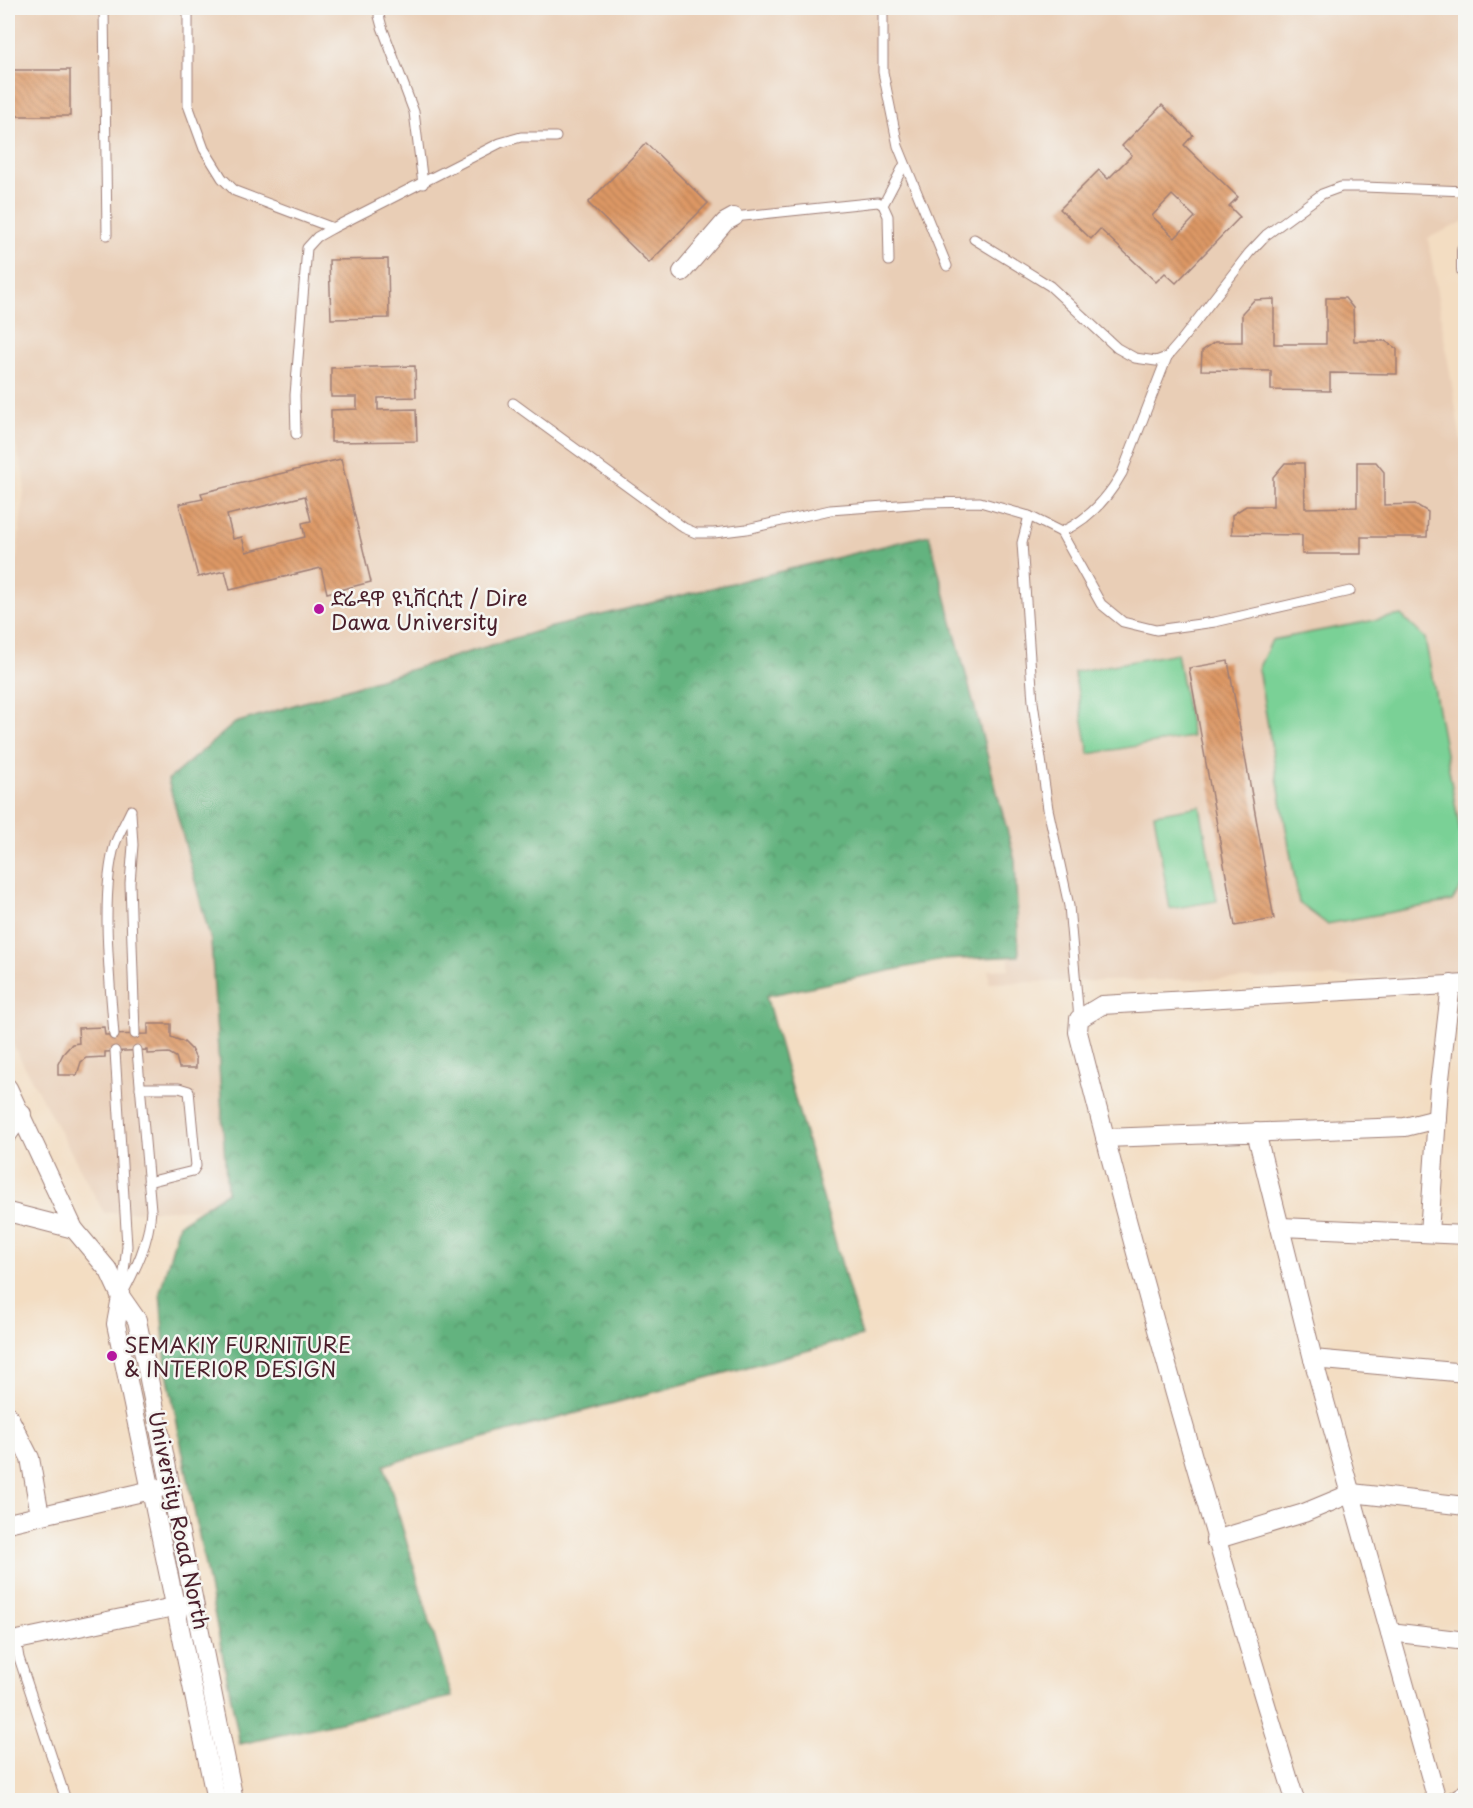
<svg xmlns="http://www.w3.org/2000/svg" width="1473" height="1808" font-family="'Playpen Sans','Noto Sans Ethiopic',sans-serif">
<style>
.built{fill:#e9ceb6}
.grass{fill:#7ad196;stroke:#627860;stroke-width:1.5}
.forest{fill:url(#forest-crowns);stroke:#566955;stroke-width:1.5}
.building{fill:url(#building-back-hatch);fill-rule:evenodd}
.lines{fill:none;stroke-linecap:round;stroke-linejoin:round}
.lane-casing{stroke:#9e7e76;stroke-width:11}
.street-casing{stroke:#9e7e76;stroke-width:20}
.lane{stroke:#fff;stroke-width:9}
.street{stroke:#fff;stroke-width:18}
.poi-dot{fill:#b5179e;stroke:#f6f6f2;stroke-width:2}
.labels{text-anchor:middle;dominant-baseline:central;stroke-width:5;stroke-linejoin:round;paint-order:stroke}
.poi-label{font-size:21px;fill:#4a1f2b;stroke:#f6f6f2;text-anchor:start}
.street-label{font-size:21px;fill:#4a1f2b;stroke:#f6f6f2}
</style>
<defs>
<pattern id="forest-crowns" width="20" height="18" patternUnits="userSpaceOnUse" patternTransform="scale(1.5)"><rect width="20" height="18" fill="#63b37f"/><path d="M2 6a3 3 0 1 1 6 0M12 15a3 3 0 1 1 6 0" fill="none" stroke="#549168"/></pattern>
<pattern id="building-back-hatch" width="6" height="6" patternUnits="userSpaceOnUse" patternTransform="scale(1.5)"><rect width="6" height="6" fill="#dd9865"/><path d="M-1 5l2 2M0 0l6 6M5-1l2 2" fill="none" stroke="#b57b53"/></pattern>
</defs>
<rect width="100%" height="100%" fill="#f6f6f2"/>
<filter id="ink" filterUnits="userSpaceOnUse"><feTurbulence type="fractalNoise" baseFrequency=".0167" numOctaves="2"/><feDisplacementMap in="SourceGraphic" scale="12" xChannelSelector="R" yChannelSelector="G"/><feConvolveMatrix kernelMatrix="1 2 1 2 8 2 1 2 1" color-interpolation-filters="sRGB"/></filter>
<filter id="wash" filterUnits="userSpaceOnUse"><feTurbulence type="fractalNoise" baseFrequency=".008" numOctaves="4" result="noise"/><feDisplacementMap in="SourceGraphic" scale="24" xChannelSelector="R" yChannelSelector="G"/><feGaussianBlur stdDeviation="1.35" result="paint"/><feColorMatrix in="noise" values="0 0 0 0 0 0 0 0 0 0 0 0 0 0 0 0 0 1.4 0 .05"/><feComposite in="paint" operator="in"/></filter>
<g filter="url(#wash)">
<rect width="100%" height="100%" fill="#f3ddc2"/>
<!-- built -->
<polygon class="built" points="8,8 1465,8 1465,221 1428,238 1465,465 1465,975 989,983 989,970 1009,969 1009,957 1019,956 548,628 235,723 168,780 211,941 227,1192 198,1209 104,1213 8,1036 8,617 12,600 25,481 8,414"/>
<!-- grass -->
<g class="grass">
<polygon points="1401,615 1425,638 1465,858 1465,882 1452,901 1327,924 1299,903 1258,669 1272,640"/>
<polygon points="1177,653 1192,737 1089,754 1074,672"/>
<polygon points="1200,806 1217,901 1170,909 1154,814"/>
</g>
<!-- forest -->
<polygon class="forest" points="929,535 1015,860 1019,956 942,960 766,996 862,1336 384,1465 452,1697 240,1744 166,1367 160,1292 179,1224 227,1192 211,941 168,780 235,723 548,628"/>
<g id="blocks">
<!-- building -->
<g class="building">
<rect x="8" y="70" width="62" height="46"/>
<path d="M1162,105L1193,135L1184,145L1238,197L1229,206L1240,217L1176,283L1165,273L1156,282L1100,229L1091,239L1060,209L1099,170L1108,179L1132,155L1122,146ZM1172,195L1195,217L1175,238L1152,216Z"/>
<polygon points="646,143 708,203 649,263 588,203"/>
<polygon points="388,259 389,318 331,319 329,260"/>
<polygon points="1326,298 1345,298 1353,308 1354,341 1385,341 1397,349 1397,374 1330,373 1330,391 1271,390 1271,371 1201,370 1202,351 1215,342 1242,342 1242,313 1254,300 1274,299 1274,344 1326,344"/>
<polygon points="415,366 416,397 378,398 378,410 416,409 417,441 331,442 331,410 357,409 357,397 331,397 331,368"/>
<path d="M341,459L371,582L327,593L321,568L230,590L225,571L198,577L179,504L203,499L201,493ZM305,496L311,521L302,523L305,537L246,552L242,537L233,539L227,515Z"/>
<polygon points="1357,462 1376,462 1384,472 1384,505 1415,504 1428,512 1427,537 1361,537 1361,554 1302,554 1302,535 1232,534 1232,515 1246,506 1273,506 1273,477 1285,463 1304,463 1305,508 1357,507"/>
<polygon points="1228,661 1274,919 1235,926 1189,668"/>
<polygon points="148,1024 171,1024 171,1037 184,1042 191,1049 196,1059 196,1068 179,1068 176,1057 169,1053 147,1054 147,1050 105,1052 105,1057 86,1058 81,1062 77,1075 58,1075 58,1064 63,1054 72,1044 79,1043 78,1028 104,1027 105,1035 148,1034"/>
</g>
</g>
</g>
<g filter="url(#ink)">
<use href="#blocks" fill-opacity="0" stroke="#9e7e76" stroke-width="1.5"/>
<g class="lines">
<defs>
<g id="lane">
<polyline points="104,8 107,235"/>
<polyline points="188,8 188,105 204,149 222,178 235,191 333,228"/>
<polyline points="381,8 379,16 382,27 414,112 423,184"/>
<polyline points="883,8 883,72 898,146 947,266"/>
<polyline points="883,205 904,165"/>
<polyline points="734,217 878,202 883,205 888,216 889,261"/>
<polyline points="974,239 1050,286 1117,348 1135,358 1156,361 1167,357 1180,342 1249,253 1266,235 1322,194 1341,187 1364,187 1466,191"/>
<polyline points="513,403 684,528 696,533 714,533 747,529 830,510 925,503 980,502 1029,516"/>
<polyline points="296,434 295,395 307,248 317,237 333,228 500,143 521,137 556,137"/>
<polyline points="1061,532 1101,604 1123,622 1156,630 1215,622 1350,591"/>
<polyline points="131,813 133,845 130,883 135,1034"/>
<path d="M1079,1019L1069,906L1048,809L1033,702L1022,543L1029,516L1061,532C1088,520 1108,498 1122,473L1167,357"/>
<path d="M114,1035C110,982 100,894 115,844C119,833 126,821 131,810"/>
<polyline points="115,1051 127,1246 122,1289"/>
<polyline points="140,1088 179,1088 189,1091 196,1166 193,1171 148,1182"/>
<path d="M121,1297C136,1268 149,1243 151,1210L137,1050"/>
<polyline points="16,1640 19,1658 66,1800"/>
</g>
<g id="street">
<polyline points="1466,250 1466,270"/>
<polyline points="682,272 725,222 734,217"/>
<polyline points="8,1088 74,1229 109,1271 121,1297 137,1320 234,1800"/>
<polyline points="1256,1132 1313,1359 1437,1800"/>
<polyline points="8,1134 22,1114"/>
<polyline points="1105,1138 1405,1127 1437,1119"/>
<polyline points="8,1212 74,1229"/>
<polyline points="1281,1227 1466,1235"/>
<polyline points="1429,1233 1439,1087 1451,984"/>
<polyline points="121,1297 116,1324 216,1800"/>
<polyline points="1313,1359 1466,1373"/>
<polyline points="8,1415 30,1458 40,1515"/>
<polyline points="8,1523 160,1488"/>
<polyline points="1215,1540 1304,1513 1352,1493 1466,1506"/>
<polyline points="1390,1632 1466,1641"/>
<polyline points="8,1642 188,1604"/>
<path d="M1295,1800C1217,1546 1143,1290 1078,1032L1079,1019L1102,1005L1466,984"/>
<polyline points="1455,1800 1466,1793"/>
</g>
</defs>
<!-- lane casing -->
<use href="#lane" class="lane-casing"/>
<!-- street casing -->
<use href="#street" class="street-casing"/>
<!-- lane -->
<use href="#lane" class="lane"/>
<!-- street -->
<use href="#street" class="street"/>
</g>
</g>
<!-- markers -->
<g class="poi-dot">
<circle cx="319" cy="609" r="6"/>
<circle cx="112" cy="1356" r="6"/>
</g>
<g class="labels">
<!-- poi labels -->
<g class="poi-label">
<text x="331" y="597">ድሬዳዋ ዩኒቨርሲቲ / Dire<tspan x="331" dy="24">Dawa University</tspan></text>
<text x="124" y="1344">SEMAKIY FURNITURE<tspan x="124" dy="24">&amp; INTERIOR DESIGN</tspan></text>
</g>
<!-- street labels -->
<g class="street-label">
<text transform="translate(180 1520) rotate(78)">University Road North</text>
</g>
</g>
<!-- margin -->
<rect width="1473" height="1808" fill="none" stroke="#f6f6f2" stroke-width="30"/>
</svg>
